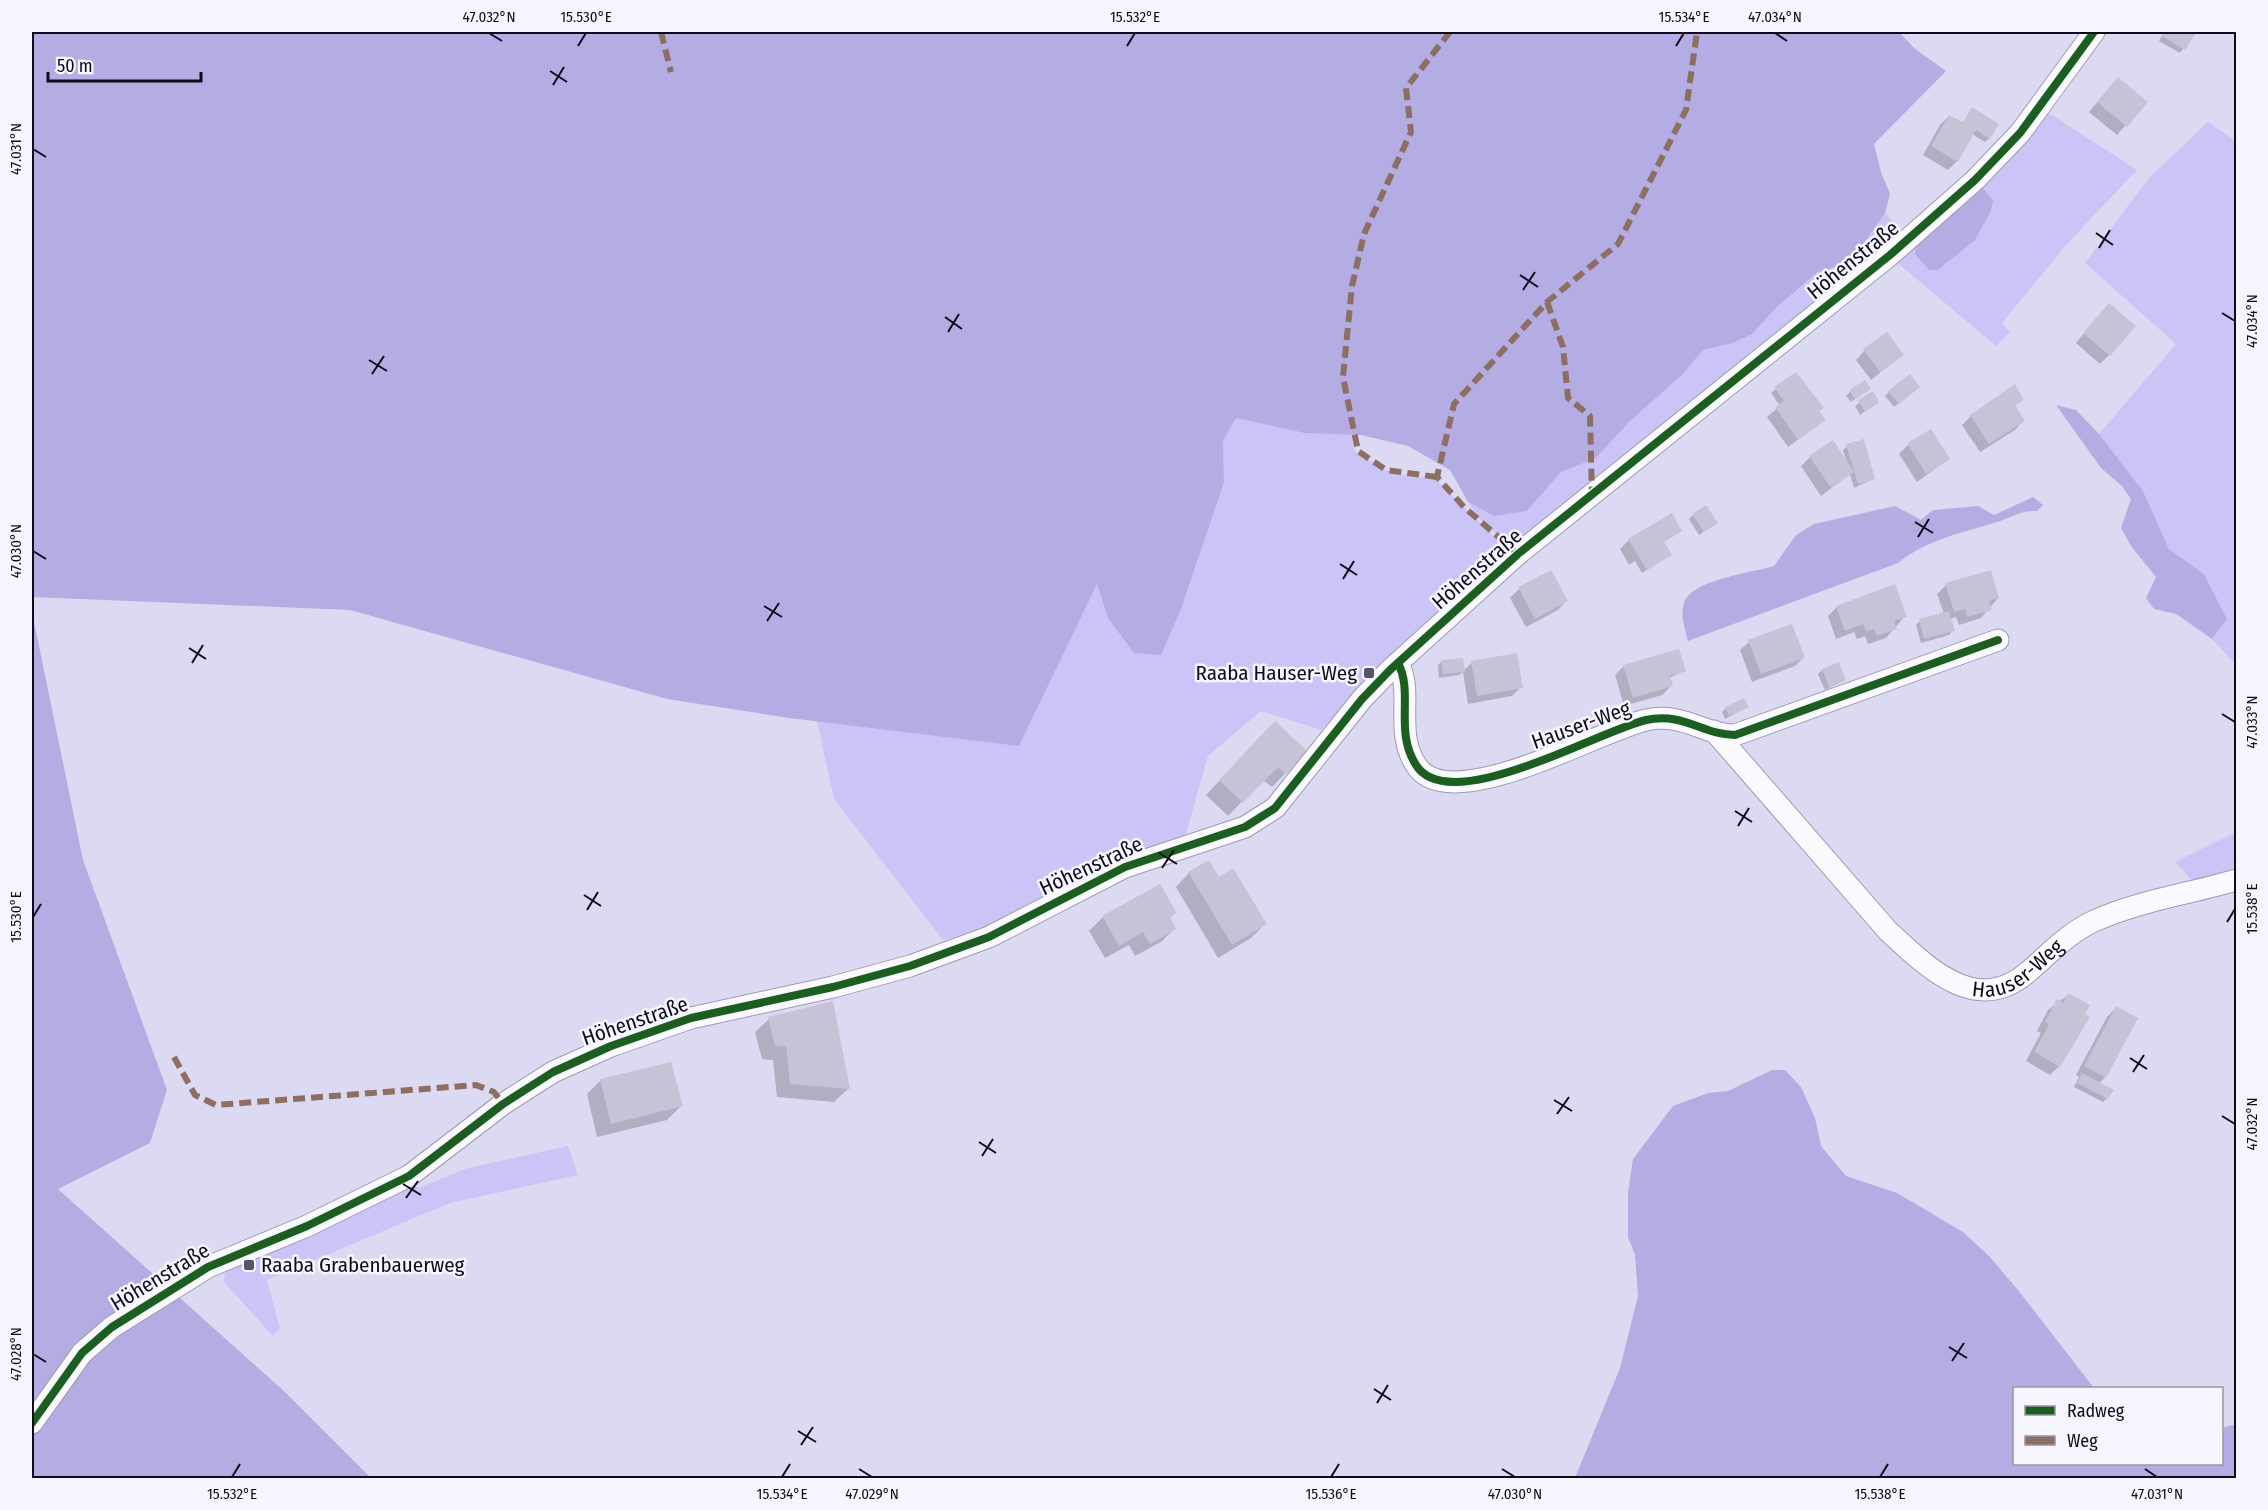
<svg xmlns="http://www.w3.org/2000/svg" width="2268" height="1510" font-family="'Fira Sans Condensed',sans-serif">
<style>
.green{fill:#cac5f6}
.forest{fill:#b4ade3}
.shadow{fill:#0003}
.building{fill:#c7c2d5}
.lines{fill:none;stroke-linecap:round;stroke-linejoin:round}
.minor-casing{stroke:#9d9bae;stroke-width:23}
.minor{stroke:#faf9fd;stroke-width:21}
.quiet{stroke:#8d6e63;stroke-width:6;stroke-dasharray:12 6;stroke-linecap:butt}
.cycleway-casing{stroke:#f6f5fe;stroke-width:11}
.cycleway{stroke:#1b5e20;stroke-width:8}
.ticks{fill:none;stroke:#0e0c1b;stroke-width:2}
.poi-dot{fill:#565466;stroke:#f6f5fe;stroke-width:2}
.labels{text-anchor:middle;dominant-baseline:central;stroke-width:5;stroke-linejoin:round;paint-order:stroke}
.street-label{font-size:21px;fill:#0e0c1b;stroke:#f6f5fe}
.poi-label{font-size:21px;fill:#0e0c1b;stroke:#f6f5fe;text-anchor:end}
.neatline{fill:none;stroke:#0e0c1b;stroke-width:2}
.ticks-label{font-size:15px;text-anchor:middle;fill:#0e0c1b}
</style>
<rect width="100%" height="100%" fill="#dcdaf2"/>
<g class="green">
<path d="M2046,111L2137,170L2067,244L2002,323L2010,332L1996,346L1894,260L1916,241L1946,264L1956,253L1966,248L1991,211L1980,185Z"/>
<path d="M2208,122L2236,141V665L2212,639L2227,619L2204,574L2169,549L2143,491L2099,434L2176,344L2085,263L2149,178Z"/>
<path d="M1885,213L1902,232L1512,548L1479,518L1468,502L1494,516L1527,511L1561,472L1596,457L1628,423L1683,374L1703,350L1733,343L1752,334L1777,307L1819,272L1842,264L1864,243Z"/>
<path d="M1236,418L1304,433L1351,434L1354,450L1360,456L1394,474L1435,479L1509,551L1417,630L1321,730L1261,711L1208,756L1186,834L1086,876L983,929L943,940L834,799L817,721L1019,746L1097,583L1108,618L1161,654L1181,609L1224,484L1223,441Z"/>
<path d="M2236,832V874L2197,886L2175,862Z"/>
<path d="M568,1146L578,1175L450,1203L267,1280L280,1328L273,1336L223,1281L227,1269L413,1184L418,1188L468,1168Z"/>
</g>
<g class="forest">
<path d="M32,32H1899L1914,48L1946,71L1874,144L1881,172L1890,194L1885,213L1864,243L1842,265L1818,272L1777,307L1752,334L1733,343L1703,350L1683,374L1628,423L1596,458L1561,472L1527,511L1494,516L1468,502L1450,470L1408,446L1361,435L1304,433L1236,418L1223,441L1224,483L1181,609L1161,655L1134,653L1108,618L1097,584L1019,746L789,718L667,699L350,610L32,597Z"/>
<path d="M1980,185L1993,200L1991,211L1975,240L1938,270H1929L1915,254L1916,241Z"/>
<path d="M2056,405L2076,410L2099,434L2143,491L2169,549L2204,574L2227,619L2212,639L2176,614L2154,609L2146,598L2156,577L2131,546L2121,528L2131,499L2122,486L2101,468Z"/>
<path d="M2033,497L2043,505L2037,511C2022,510 2012,517 1997,522C1962,533 1928,539 1898,563L1688,641C1685,629 1680,615 1684,603C1692,579 1752,573 1774,566L1796,535L1814,524L1895,506L1921,520L1933,510L1978,506L1994,515Z"/>
<path d="M32,612L83,860L167,1090L150,1143L58,1189L285,1392L371,1478H32Z"/>
<path d="M1772,1070H1785L1801,1087L1815,1118L1821,1146L1846,1176L1897,1193L1963,1232L1989,1256L2018,1290L2094,1388H2014V1464H2222V1428L2236,1424V1478H1575L1620,1368L1638,1296L1635,1255L1628,1237V1193L1633,1159L1673,1106L1708,1093L1728,1091Z"/>
</g>
<g class="shadow">
<path d="M2164,32H2191L2194,33L2180,53L2159,41Z"/>
<path d="M2110,87L2146,102L2117,135L2089,112Z"/>
<path d="M1972,109L1989,138L1985,142L1972,134L1957,161L1948,170L1923,155L1940,125L1949,116L1962,124Z"/>
<path d="M2100,314L2109,355L2100,364L2076,343Z"/>
<path d="M1864,351L1902,355L1871,380L1856,360Z"/>
<path d="M1795,374L1824,420L1788,447L1767,417L1780,406L1771,393Z"/>
<path d="M1869,389L1851,402L1846,396L1850,392Z"/>
<path d="M1914,391L1894,407L1885,396L1889,392Z"/>
<path d="M1872,393L1878,402L1860,415L1855,406Z"/>
<path d="M2022,400L2014,406L2023,421L2015,430L1980,452L1962,425L1971,416Z"/>
<path d="M1908,445L1948,459L1917,482L1899,454Z"/>
<path d="M1847,446L1873,479L1854,488L1850,474L1821,496L1801,466L1810,457L1847,462L1843,450Z"/>
<path d="M1693,515L1716,523L1699,535L1689,519Z"/>
<path d="M1681,531L1662,543L1670,555L1642,573L1635,561L1629,565L1620,549L1629,540Z"/>
<path d="M1550,572L1566,601L1558,610L1526,627L1510,598L1519,589Z"/>
<path d="M1946,585L1998,598L1981,618L1959,625L1956,617L1950,619L1953,630L1949,635L1921,643L1916,625L1920,621L1944,614L1937,594Z"/>
<path d="M1837,607L1905,616L1886,638L1868,644L1865,636L1857,639L1854,632L1836,639L1828,616Z"/>
<path d="M1792,626L1804,657L1795,666L1752,682L1740,650L1749,642Z"/>
<path d="M1442,661L1463,671L1472,663L1521,687L1512,696L1468,704L1463,672L1459,675L1439,678L1438,665Z"/>
<path d="M1624,666L1684,671L1669,678L1671,686L1662,695L1624,706L1615,675Z"/>
<path d="M1822,670L1845,680L1825,690L1818,674Z"/>
<path d="M1747,707L1725,719L1722,712L1726,708Z"/>
<path d="M1261,736L1306,752L1272,787L1263,780L1228,816L1206,795Z"/>
<path d="M1189,873L1218,879L1265,924L1251,938L1218,958L1176,887Z"/>
<path d="M1175,913L1169,919L1174,929L1161,942L1135,956L1129,945L1105,958L1089,931L1103,917Z"/>
<path d="M2068,995L2059,1066L2050,1075L2026,1061L2041,1033L2037,1031L2048,1010Z"/>
<path d="M2116,1008L2105,1077L2099,1084L2107,1098L2103,1102L2074,1087L2079,1077L2076,1075L2107,1017Z"/>
<path d="M769,1019L848,1089L834,1102L777,1097L773,1060L762,1059L755,1032Z"/>
<path d="M601,1080L681,1106L667,1120L597,1137L587,1094Z"/>
</g>
<g class="building">
<path d="M2165,32H2196L2185,50L2162,36Z"/>
<path d="M2118,77L2148,102L2127,127L2097,102Z"/>
<path d="M1972,107L1999,124L1990,139L1976,130L1958,162L1931,146L1949,115L1963,122Z"/>
<path d="M2109,303L2136,326L2110,356L2083,333Z"/>
<path d="M1887,332L1904,355L1880,372L1863,349Z"/>
<path d="M1796,372L1824,408L1819,411L1826,420L1798,440L1775,407L1784,401L1774,387Z"/>
<path d="M1910,374L1920,387L1899,404L1888,391Z"/>
<path d="M1865,380L1871,389L1855,399L1849,390Z"/>
<path d="M2015,384L2024,400L2015,405L2025,421L1989,444L1970,415Z"/>
<path d="M1873,391L1879,402L1865,412L1858,400Z"/>
<path d="M1931,429L1950,459L1926,474L1907,443Z"/>
<path d="M1864,439L1875,479L1858,484L1846,444Z"/>
<path d="M1833,440L1854,472L1831,488L1809,456Z"/>
<path d="M1706,505L1718,523L1704,532L1692,514Z"/>
<path d="M1672,513L1682,531L1664,542L1672,555L1647,570L1628,539Z"/>
<path d="M1551,570L1568,601L1535,619L1518,587Z"/>
<path d="M1991,570L1999,598L1989,601L1992,610L1967,617L1965,609L1954,612L1945,583Z"/>
<path d="M1895,584L1907,617L1894,621L1897,629L1877,636L1874,629L1866,631L1863,624L1845,631L1836,606Z"/>
<path d="M1949,611L1955,631L1924,639L1919,619Z"/>
<path d="M1792,624L1805,658L1761,674L1748,640Z"/>
<path d="M1679,649L1686,671L1670,676L1673,686L1633,698L1623,665Z"/>
<path d="M1517,653L1523,688L1477,696L1471,661Z"/>
<path d="M1463,658L1465,672L1443,674L1441,660Z"/>
<path d="M1839,662L1846,680L1829,687L1822,669Z"/>
<path d="M1744,698L1749,707L1729,716L1725,707Z"/>
<path d="M1275,721L1308,752L1286,774L1278,767L1243,803L1219,780Z"/>
<path d="M1209,860L1219,877L1233,868L1267,924L1232,945L1188,872Z"/>
<path d="M1160,884L1177,913L1170,917L1176,929L1150,944L1143,932L1119,946L1102,916Z"/>
<path d="M2068,993L2090,1005L2085,1014L2090,1017L2060,1067L2034,1052L2049,1024L2045,1022L2057,999L2063,1003Z"/>
<path d="M833,1001L850,1089L790,1084L786,1046H775L768,1017Z"/>
<path d="M2116,1006L2138,1018L2106,1078L2084,1066Z"/>
<path d="M671,1062L683,1106L611,1124L600,1079Z"/>
<path d="M2082,1073L2114,1090L2108,1099L2077,1083Z"/>
</g>
<g class="lines">
<defs>
<g id="minor">
<path d="M1398,663C1414,693 1394,731 1416,765C1449,818 1598,731 1646,720C1684,712 1703,735 1735,735L1998,640"/>
<path id="s1" d="M1714,731L1888,931C1927,967 1976,1017 2028,972C2048,955 2067,934 2092,922C2137,901 2189,894 2236,880"/>
<path d="M32,1423L82,1353L112,1327L208,1267L307,1226L409,1176L503,1104L553,1072L611,1046L691,1018L833,987L910,966L989,937L1125,867L1245,827L1275,808L1362,699L1390,670L1518,554L1890,255L1975,180L2020,133L2094,32"/>
</g>
</defs>
<use href="#minor" class="minor-casing"/>
<use href="#minor" class="minor"/>
<g class="quiet">
<path d="M661,32L671,72"/>
<path d="M1547,302L1563,347L1568,398L1590,416L1592,496"/>
<path d="M1437,477L1386,470L1358,451L1343,377L1352,286L1364,234L1411,132L1406,88L1450,32"/>
<path d="M1518,554L1464,507L1437,477L1454,404L1547,302L1618,244L1686,110L1697,32"/>
<path d="M174,1057L195,1095L216,1105L476,1085L494,1092L503,1104"/>
</g>
<defs>
<g id="cycleway">
<path d="M1398,663C1414,693 1394,731 1416,765C1449,818 1598,731 1646,720C1684,712 1703,735 1735,735L1998,640"/>
<path d="M32,1423L82,1353L112,1327L208,1267L307,1226L409,1176L503,1104L553,1072L611,1046L691,1018L833,987L910,966L989,937L1125,867L1245,827L1275,808L1362,699L1390,670L1518,554L1890,255L1975,180L2020,133L2094,32"/>
</g>
</defs>
<use href="#cycleway" class="cycleway-casing"/>
<use href="#cycleway" class="cycleway"/>
</g>
<path class="ticks" d="M489,33L502,41M1775,33L1787,41M578,46L586,33M1127,46L1135,33M1676,46L1684,33M550,71L567,82M553,85L564,67M33,149L46,157M2096,233L2113,245M2099,248L2110,230M1520,275L1538,287M1523,290L1535,272M2222,313L2235,321M945,317L962,329M948,332L959,314M369,360L387,371M372,374L384,356M1915,522L1933,533M1918,537L1929,519M33,551L46,559M1340,564L1357,575M1343,579L1354,561M764,606L782,617M767,621L779,603M189,648L206,659M192,663L203,645M2222,714L2235,722M1735,811L1752,822M1738,826L1749,808M1159,853L1177,864M1162,868L1174,850M584,895L601,906M587,910L598,892M33,917L41,904M2227,922L2235,909M2130,1058L2147,1069M2133,1072L2144,1055M1554,1100L1572,1111M1557,1114L1569,1097M2222,1116L2235,1124M979,1142L996,1153M982,1156L993,1139M403,1184L421,1195M406,1198L418,1181M1949,1347L1967,1358M33,1354L46,1362M1952,1361L1964,1343M1374,1389L1391,1400M1377,1403L1388,1385M798,1431L816,1442M801,1445L813,1427M859,1469L872,1477M1502,1469L1515,1477M2145,1469L2157,1477M232,1477L240,1464M782,1477L790,1464M1331,1477L1339,1464M1880,1477L1888,1464"/>
<g class="poi-dot">
<rect x="1363" y="667" width="12" height="12" rx="3"/>
<rect x="243" y="1259" width="12" height="12" rx="3"/>
</g>
<g class="labels">
<g class="street-label">
<text transform="translate(1853 260) rotate(-39)">Höhenstraße</text>
<text transform="translate(1477 569) rotate(-41)">Höhenstraße</text>
<text transform="translate(1581 725) rotate(-20)">Hauser-Weg</text>
<text transform="translate(1091 866) rotate(-25)">Höhenstraße</text>
<text stroke="none"><textPath href="#s1" startOffset="420">Hauser-Weg</textPath></text>
<text transform="translate(635 1021) rotate(-19)">Höhenstraße</text>
<text transform="translate(160 1277) rotate(-31)">Höhenstraße</text>
</g>
<g class="poi-label">
<text x="1357" y="673">Raaba Hauser-Weg</text>
<text x="261" y="1265" text-anchor="start">Raaba Grabenbauerweg</text>
</g>
</g>
<rect width="2268" height="1510" fill="none" stroke="#f6f5fe" stroke-width="66"/>
<rect x="2013" y="1387" width="210" height="78" fill="#f6f5fe" stroke="#9998a3" stroke-width="1.5"/>
<rect x="2025" y="1406" width="30" height="9" fill="#1b5e20" stroke="#9998a3" stroke-width="1.5"/>
<text x="2067" y="1417" font-size="18" fill="#0e0c1b">Radweg</text>
<rect x="2025" y="1436" width="30" height="9" fill="#8d6e63" stroke="#9998a3" stroke-width="1.5"/>
<text x="2067" y="1447" font-size="18" fill="#0e0c1b">Weg</text>
<path d="M48 72v9h153v-9" fill="none" stroke="#0e0c1b" stroke-width="3"/>
<text x="57" y="72" font-size="18" fill="#0e0c1b" stroke="#f6f5fe" stroke-width="4.5" paint-order="stroke">50 m</text>
<rect x="33" y="33" width="2202" height="1444" class="neatline"/>
<g class="ticks-label">
<text x="489" y="22">47.032°N</text>
<text x="586" y="22">15.530°E</text>
<text x="1135" y="22">15.532°E</text>
<text x="1684" y="22">15.534°E</text>
<text x="1775" y="22">47.034°N</text>
<text transform="translate(16 149) rotate(-90)" y="5">47.031°N</text>
<text transform="translate(2252 321) rotate(-90)" y="5">47.034°N</text>
<text transform="translate(16 551) rotate(-90)" y="5">47.030°N</text>
<text transform="translate(2252 722) rotate(-90)" y="5">47.033°N</text>
<text transform="translate(2252 909) rotate(-90)" y="5">15.538°E</text>
<text transform="translate(16 917) rotate(-90)" y="5">15.530°E</text>
<text transform="translate(2252 1124) rotate(-90)" y="5">47.032°N</text>
<text transform="translate(16 1354) rotate(-90)" y="5">47.028°N</text>
<text x="232" y="1499">15.532°E</text>
<text x="782" y="1499">15.534°E</text>
<text x="872" y="1499">47.029°N</text>
<text x="1331" y="1499">15.536°E</text>
<text x="1515" y="1499">47.030°N</text>
<text x="1880" y="1499">15.538°E</text>
<text x="2157" y="1499">47.031°N</text>
</g>
</svg>
